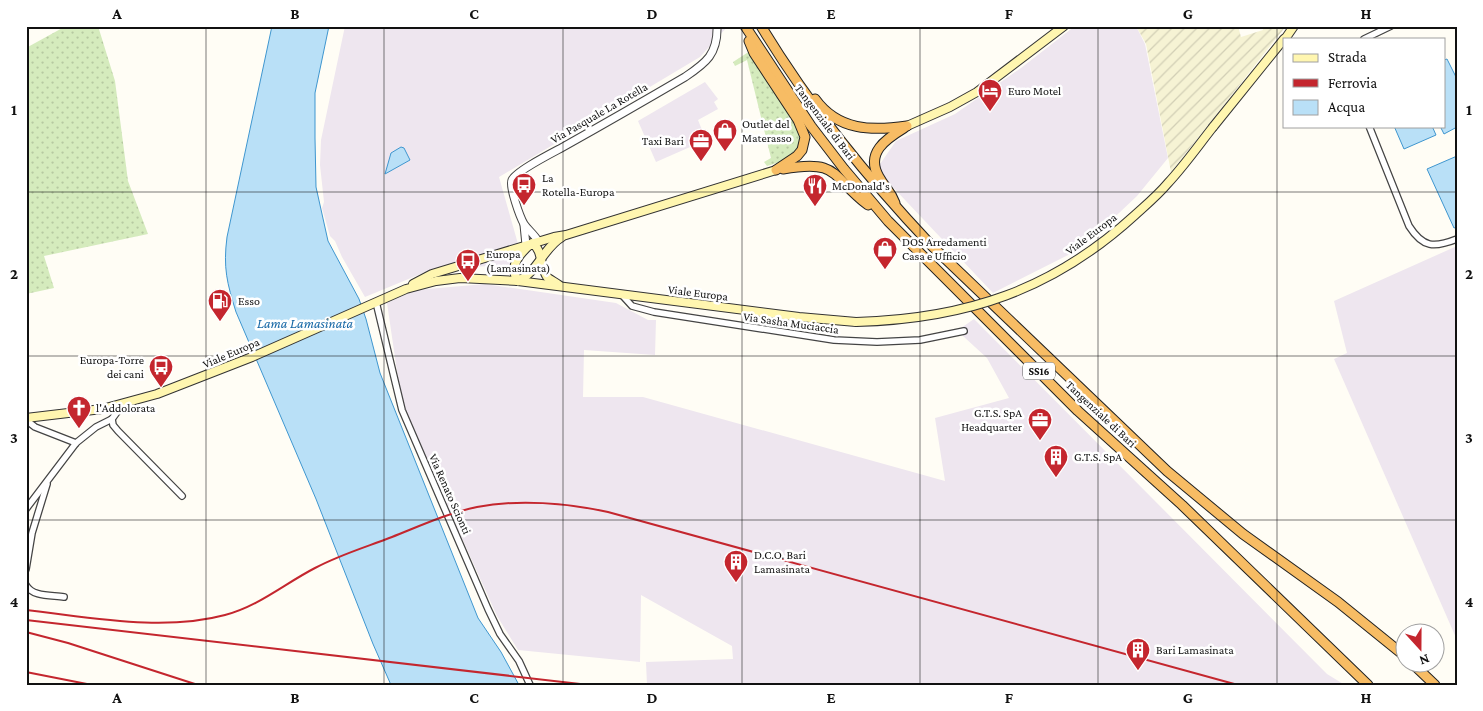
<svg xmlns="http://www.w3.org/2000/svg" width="1483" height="711" font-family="'Crimson Pro',serif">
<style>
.industrial{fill:#eee6ef}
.farmland{fill:url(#farmland-furrows)}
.grass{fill:url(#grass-dots)}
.water{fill:#b9e0f7;stroke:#3f96cf}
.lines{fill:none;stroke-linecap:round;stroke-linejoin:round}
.minor-casing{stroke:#444;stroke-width:8}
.tertiary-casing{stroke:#444;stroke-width:9}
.secondary-casing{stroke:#333;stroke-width:10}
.trunk-casing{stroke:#222;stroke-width:11}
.minor{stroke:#fff;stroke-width:5.5}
.tertiary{stroke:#fff;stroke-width:7}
.secondary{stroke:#fff6b0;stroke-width:8}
.trunk{stroke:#f7bc64;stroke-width:9}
.rail{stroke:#c4262e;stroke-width:2}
.secondary-bridge-casing{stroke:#333;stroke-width:10;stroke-linecap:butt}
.secondary-bridge{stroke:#fff6b0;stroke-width:8}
.grid{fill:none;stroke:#111;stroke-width:1;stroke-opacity:0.55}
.labels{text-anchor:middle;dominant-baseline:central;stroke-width:5;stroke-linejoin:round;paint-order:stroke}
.shield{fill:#fff;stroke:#585858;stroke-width:1}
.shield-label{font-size:11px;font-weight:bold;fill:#111}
.poi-label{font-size:12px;fill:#111;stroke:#fff;text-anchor:start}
.street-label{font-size:12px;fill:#111;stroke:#fff}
.water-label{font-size:14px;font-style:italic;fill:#1768a6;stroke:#fff}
.neatline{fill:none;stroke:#111;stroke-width:2}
.grid-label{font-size:16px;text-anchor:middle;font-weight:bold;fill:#111}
</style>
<defs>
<pattern id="farmland-furrows" width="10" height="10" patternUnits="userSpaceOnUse" patternTransform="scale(1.25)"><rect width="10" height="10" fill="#f6f3d4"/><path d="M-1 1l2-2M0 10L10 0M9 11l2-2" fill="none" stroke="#d2cfb5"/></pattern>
<pattern id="grass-dots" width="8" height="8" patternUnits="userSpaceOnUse" patternTransform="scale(1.25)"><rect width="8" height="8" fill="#d5ebbd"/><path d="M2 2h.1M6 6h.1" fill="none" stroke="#b6c8a1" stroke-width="1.8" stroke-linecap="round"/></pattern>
</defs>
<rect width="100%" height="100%" fill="#fffdf5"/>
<g class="industrial">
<path d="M345,26H728L700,57L499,177L524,265L435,268L365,297L342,257L335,241L330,236L322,208L324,202L320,165L321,140Z"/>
<path d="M1075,26H1136L1145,44L1168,158L1137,196L1082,248L993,293L888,182L878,167L896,141L955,114L1021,68Z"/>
<path d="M705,82L718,99L714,102L718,109L698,120L706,140L656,162L638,121Z"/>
<path d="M1457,246V640L1334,359L1347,353L1334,301Z"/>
<path d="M485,284L616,303L648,320H656L655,355L584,350L583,397H643L945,481L935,418L1009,398L987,358L963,336L961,328L974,319L1327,674L1345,685H647L646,662L733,659L732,646L641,595L640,662L518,650L497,616L402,405L387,303L416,290Z"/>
</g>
<path class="farmland" d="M1136,26H1238L1241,37L1263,30V26H1286L1171,172L1146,44Z"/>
<g class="grass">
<path d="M66,26H98L115,81L128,181L148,234L44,256L54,288L26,294V48Z"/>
<path d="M750,51L801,130C800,155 790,159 767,166L764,162L771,158L747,60L735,66L733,62Z"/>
</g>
<g class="water">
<path d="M272,26H329L315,93V138L316,187L328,241L359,299L366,319L380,373L478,618L501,652L519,685H391L373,644L316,499L236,312C227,283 223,268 227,237Z"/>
<path d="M1447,59L1457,79V127L1444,134L1440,126H1444V60Z"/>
<path d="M1394,126H1432L1436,135L1404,149Z"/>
<path d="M401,147L404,148L410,160L385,174L391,153Z"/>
<path d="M1457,156V227L1454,228L1427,169Z"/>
</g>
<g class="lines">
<defs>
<g id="minor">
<path d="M1364,39L1391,26"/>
<path d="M1369,126L1409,226C1423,248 1434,248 1457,239"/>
<path d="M622,295L632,306L654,312L834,340L877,342L920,340L964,331"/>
<path d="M376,302L402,410L488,609L500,634L519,661L530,685"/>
<path d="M112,419L113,425L118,431L182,496"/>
<path d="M26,420L35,427L76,443"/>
<path d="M26,509L76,443L96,427L112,419L123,404"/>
<path d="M26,569L32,533L47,484"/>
<path d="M26,585C32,597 52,595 64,597"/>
</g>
<g id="tertiary">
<path d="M524,225L526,245"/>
<path d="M538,241C534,234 528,230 524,224C520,217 509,187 512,180C516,171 552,153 563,147C604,124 644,101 685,77C706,63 718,54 717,26"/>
</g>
<g id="secondary">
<path d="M1285,39L1294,26"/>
<path d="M907,126L950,107L977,92L1064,26"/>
<path d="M1213,127L1284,39"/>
<path d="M518,281C508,266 520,253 532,243C544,251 539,268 548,278C551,280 556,283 559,285"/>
<path d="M518,281C538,272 543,248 562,237"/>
<path d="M413,284L432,274L554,237L566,235L776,170"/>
<path d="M26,418L102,409L157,394L252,357L406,289L436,281L460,278L518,281L799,317L856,322"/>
</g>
<g id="trunk">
<path d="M745,26L811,126L844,169L888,221L1078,411L1182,505L1368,685"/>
<path d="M761,26C811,108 866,176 932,246L1167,471L1243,534L1338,602L1406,657"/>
<path d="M749,41L754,53L798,120L805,137L802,150L797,156L776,170"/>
<path d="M815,99C838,131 872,131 907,126"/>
<path d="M783,169C840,159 830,176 868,205"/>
<path d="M895,203C890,190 885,188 879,177C865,153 886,139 904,128"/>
<path d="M1413,664L1435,685"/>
</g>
</defs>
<use href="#minor" class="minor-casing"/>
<use href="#tertiary" class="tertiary-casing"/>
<use href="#secondary" class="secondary-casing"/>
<use href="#trunk" class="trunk-casing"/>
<use href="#minor" class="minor"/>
<use href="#tertiary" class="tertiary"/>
<use href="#secondary" class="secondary"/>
<use href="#trunk" class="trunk"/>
<g class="rail">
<path d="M26,610C90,617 162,632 225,615C259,606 284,584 315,568C339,555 366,547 392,537C420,526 448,513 477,507C518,499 568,503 608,512L1238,685"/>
<path d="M26,620L589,685"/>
<path d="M26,632L68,643L198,685"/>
<path d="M26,672L92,685"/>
</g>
<defs>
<path id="secondary-bridge" d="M856,322C966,319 1053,290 1135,215C1146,205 1158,195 1168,183C1184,166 1198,146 1213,127"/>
</defs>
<use href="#secondary-bridge" class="secondary-bridge-casing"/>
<use href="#secondary-bridge" class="secondary-bridge"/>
</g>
<path class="grid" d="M206,26V685M384,26V685M563,26V685M742,26V685M920,26V685M1098,26V685M1277,26V685M26,192H1457M26,356H1457M26,520H1457"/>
<defs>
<symbol id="hotel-pin" viewBox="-11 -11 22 30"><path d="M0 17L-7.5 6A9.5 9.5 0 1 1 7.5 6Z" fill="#c4262e" stroke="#fff"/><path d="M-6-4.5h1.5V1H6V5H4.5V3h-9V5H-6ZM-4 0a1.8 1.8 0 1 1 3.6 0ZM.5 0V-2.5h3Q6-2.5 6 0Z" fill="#fff"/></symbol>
<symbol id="shop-pin" viewBox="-11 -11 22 30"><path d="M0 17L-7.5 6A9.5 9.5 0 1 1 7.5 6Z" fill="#c4262e" stroke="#fff"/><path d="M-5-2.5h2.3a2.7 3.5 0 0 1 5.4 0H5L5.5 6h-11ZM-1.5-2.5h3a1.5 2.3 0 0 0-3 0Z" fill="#fff"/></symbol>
<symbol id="office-pin" viewBox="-11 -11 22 30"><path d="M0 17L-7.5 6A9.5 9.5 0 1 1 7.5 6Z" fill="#c4262e" stroke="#fff"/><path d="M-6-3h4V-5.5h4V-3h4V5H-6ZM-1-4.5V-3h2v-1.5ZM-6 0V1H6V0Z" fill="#fff"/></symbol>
<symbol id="bus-pin" viewBox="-11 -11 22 30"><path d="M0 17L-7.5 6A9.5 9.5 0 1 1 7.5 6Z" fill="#c4262e" stroke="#fff"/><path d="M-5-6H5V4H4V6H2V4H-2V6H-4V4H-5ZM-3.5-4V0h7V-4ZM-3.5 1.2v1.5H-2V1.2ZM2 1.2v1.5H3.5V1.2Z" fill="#fff"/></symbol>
<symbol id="restaurant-pin" viewBox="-11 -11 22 30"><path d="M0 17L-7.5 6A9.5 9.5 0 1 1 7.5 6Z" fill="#c4262e" stroke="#fff"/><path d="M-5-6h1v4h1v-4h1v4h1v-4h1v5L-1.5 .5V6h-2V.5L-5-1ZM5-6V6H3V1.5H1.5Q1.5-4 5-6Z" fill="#fff"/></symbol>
<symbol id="fuel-pin" viewBox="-11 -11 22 30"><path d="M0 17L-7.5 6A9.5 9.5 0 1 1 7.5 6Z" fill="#c4262e" stroke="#fff"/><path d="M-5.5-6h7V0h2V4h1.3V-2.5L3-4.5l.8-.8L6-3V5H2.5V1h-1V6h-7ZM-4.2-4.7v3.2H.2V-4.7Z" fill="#fff"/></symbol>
<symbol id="church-pin" viewBox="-11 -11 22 30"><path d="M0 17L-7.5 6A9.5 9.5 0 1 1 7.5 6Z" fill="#c4262e" stroke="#fff"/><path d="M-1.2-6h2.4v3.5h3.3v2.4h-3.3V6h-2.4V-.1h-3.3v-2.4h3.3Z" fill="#fff"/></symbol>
<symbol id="building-pin" viewBox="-11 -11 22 30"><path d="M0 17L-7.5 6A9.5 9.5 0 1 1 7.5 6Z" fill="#c4262e" stroke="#fff"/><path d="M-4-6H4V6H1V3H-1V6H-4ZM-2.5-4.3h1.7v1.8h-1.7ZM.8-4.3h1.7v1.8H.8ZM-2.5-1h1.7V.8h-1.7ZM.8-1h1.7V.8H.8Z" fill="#fff"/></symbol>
</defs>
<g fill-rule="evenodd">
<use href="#hotel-pin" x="976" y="77" width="28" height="38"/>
<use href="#shop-pin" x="711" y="117" width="28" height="38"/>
<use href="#office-pin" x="687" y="127" width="28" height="38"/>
<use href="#bus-pin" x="510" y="171" width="28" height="38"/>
<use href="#restaurant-pin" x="801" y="172" width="28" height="38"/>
<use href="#shop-pin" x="871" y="235" width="28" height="38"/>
<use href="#bus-pin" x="454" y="247" width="28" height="38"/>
<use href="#fuel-pin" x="206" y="287" width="28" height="38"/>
<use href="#bus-pin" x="147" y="353" width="28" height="38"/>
<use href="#church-pin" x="65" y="394" width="28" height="38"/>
<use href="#office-pin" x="1026" y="406" width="28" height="38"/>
<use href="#building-pin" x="1042" y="443" width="28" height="38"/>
<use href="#building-pin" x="722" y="548" width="28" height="38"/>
<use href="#building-pin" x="1124" y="636" width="28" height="38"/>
</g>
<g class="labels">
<rect class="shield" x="1023" y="362.5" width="32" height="17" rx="4"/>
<g class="shield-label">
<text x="1039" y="371">SS16</text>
</g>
<g class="poi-label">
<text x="1008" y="91">Euro Motel</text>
<text x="742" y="124">Outlet del<tspan x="742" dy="14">Materasso</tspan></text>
<text x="684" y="141" text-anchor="end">Taxi Bari</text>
<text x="542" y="178">La<tspan x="542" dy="14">Rotella-Europa</tspan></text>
<text x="832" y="186">McDonald's</text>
<text x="902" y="242">DOS Arredamenti<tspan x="902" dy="14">Casa e Ufficio</tspan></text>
<text x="486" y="254">Europa<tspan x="486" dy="14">(Lamasinata)</tspan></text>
<text x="238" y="301">Esso</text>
<text x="144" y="360" text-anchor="end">Europa-Torre<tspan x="144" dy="14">dei cani</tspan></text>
<text x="96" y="408">l'Addolorata</text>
<text x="1022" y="413" text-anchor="end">G.T.S. SpA<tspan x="1022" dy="14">Headquarter</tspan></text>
<text x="1074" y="457">G.T.S. SpA</text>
<text x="754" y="555">D.C.O. Bari<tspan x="754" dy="14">Lamasinata</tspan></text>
<text x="1156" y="650">Bari Lamasinata</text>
</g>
<g class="street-label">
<text transform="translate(599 113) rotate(-30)">Via Pasquale La Rotella</text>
<text transform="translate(825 122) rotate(53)">Tangenziale di Bari</text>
<text transform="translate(1091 234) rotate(-37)">Viale Europa</text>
<text transform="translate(698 293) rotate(7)">Viale Europa</text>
<text transform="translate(791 323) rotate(8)">Via Sasha Muciaccia</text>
<text transform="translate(231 353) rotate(-23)">Viale Europa</text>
<text transform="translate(1101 414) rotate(43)">Tangenziale di Bari</text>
<text transform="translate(450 494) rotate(66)">Via Renato Scionti</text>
</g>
<g class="water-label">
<text x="305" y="323">Lama Lamasinata</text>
</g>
</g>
<rect width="1483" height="711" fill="none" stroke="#ffffff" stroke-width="55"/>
<rect x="1283" y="38" width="162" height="90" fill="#ffffff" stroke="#a0a0a0"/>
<rect x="1293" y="54" width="25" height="8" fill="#fff6b0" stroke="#a0a0a0"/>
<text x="1328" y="62" font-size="15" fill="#111111">Strada</text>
<rect x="1293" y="79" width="25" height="8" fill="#c4262e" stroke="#a0a0a0"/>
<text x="1328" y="88" font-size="15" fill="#111111">Ferrovia</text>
<rect x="1293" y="100" width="25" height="15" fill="#b9e0f7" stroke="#a0a0a0"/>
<text x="1328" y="112" font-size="15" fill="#111111">Acqua</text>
<g transform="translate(1420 648) rotate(159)"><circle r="24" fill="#ffffff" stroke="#a0a0a0"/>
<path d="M0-4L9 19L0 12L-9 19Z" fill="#c4262e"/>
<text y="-8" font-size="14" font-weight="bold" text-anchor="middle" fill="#111111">N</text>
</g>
<rect x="28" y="28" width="1428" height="656" class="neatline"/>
<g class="grid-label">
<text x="117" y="19">A</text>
<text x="295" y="19">B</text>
<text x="474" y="19">C</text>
<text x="652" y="19">D</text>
<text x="831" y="19">E</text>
<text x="1009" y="19">F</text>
<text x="1188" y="19">G</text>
<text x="1366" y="19">H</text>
<text x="14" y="115">1</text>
<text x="1469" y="115">1</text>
<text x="14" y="279">2</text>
<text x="1469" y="279">2</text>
<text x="14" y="443">3</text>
<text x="1469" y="443">3</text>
<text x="14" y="607">4</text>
<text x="1469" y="607">4</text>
<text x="117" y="703">A</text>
<text x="295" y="703">B</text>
<text x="474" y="703">C</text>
<text x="652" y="703">D</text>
<text x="831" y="703">E</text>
<text x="1009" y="703">F</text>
<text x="1188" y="703">G</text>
<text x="1366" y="703">H</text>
</g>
</svg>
